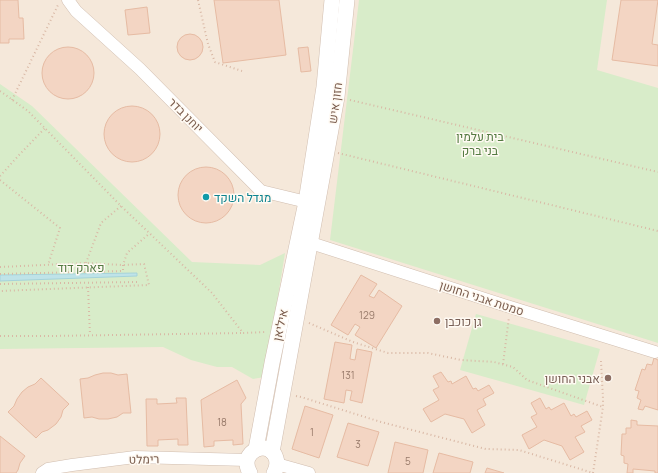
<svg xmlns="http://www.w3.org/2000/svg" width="658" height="473" font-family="Manrope,Heebo,sans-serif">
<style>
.residential{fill:#f5e8da}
.green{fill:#d8ecc9}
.water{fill:#bfe3e8;stroke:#a5d3da}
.building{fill:#f3d5c3;stroke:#e6bba3}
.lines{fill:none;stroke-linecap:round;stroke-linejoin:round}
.minor-casing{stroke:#d1beb0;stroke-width:13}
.tertiary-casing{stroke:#d1beb0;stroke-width:16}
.path{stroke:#d9b8a5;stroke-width:2;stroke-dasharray:1 3;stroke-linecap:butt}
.minor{stroke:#fff;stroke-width:12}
.tertiary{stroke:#fff;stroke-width:15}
.culture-dot{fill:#0f9aa8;stroke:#fffaf3;stroke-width:1.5}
.education-dot{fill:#8d6e63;stroke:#fffaf3;stroke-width:1.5}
.labels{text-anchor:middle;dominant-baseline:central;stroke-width:3;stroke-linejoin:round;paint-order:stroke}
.number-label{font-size:10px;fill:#987a6a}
.street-label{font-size:12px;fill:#7a5c4d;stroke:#fffaf3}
.park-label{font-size:12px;fill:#537a41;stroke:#fffaf3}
.culture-label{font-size:12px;fill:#0d838f;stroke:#fffaf3;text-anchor:start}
.education-label{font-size:12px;fill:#785e54;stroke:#fffaf3;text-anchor:start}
</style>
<rect width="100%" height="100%" fill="#fdf6ec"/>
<rect class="residential" x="0" y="0" width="658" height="473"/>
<g class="green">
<path d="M359,0H607L597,70L658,88V343L330,240Z"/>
<path d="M0,84L32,106L192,262L260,265L285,253L265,377L253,379L232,367H217L191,360L163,347L0,349Z"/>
<path d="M476,314L600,349L584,405L460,370Z"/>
</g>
<path class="water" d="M137,273V276L0,281V275Z"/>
<g class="building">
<path d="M0,0H18L19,18H23L24,39H9V43H0Z"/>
<path d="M214,0H279L286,55L223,63Z"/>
<path d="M621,0H658L652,44L658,45V66L612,60Z"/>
<path d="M147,7L150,33L128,35L125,10Z"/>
<circle cx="190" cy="47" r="13"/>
<path d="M308,47L311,71L301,72L298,48Z"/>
<circle cx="68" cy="73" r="26"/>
<circle cx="132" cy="134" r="28"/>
<circle cx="206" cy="195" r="28"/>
<path d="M361,275L377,284L369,296L374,298L379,290L402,306L376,348L355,335L360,327L355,324L348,335L331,325Z"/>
<path d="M335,342L352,345L350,359L355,360L357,349L372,352L362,403L350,400L352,391L346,390L344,403L324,399Z"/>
<path d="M654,358L658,360V410L645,406L643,410L638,409L641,400L637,398L639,391L635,390L642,369L645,370L647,364L652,365Z"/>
<path d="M441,372L448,382L451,381L452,384L466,376L473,389L476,388L478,391L489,385L494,393L483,399L486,405L477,410L485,425L472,433L464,419L445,414L431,422L423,409L439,400L433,390L439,387L433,376Z"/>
<path d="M103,373H111L118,375L127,374L131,413H123L117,417L108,419H99L92,417L84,418L80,379L88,378L95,375Z"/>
<path d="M41,378L69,404L63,410L61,417L56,424L48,430L42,432L36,438L8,412L14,406L17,399L22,392L28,387L35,384Z"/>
<path d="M237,380L246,398L241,404L243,444L233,445V440L214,441V446L204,447L201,400Z"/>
<path d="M176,398H186L188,445H178V439L158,440V446H147L146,399H157V404L177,403Z"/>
<path d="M540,398L546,409L549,407L551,410L564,403L571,416L574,414L576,417L587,411L592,420L581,426L585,432L575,437L584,452L570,460L562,446L544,440L529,449L522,435L537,427L531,417L537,414L531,403Z"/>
<path d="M305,406L333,415L319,458L292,449Z"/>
<path d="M631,420L637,421V425L658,426V473H655V471L633,469V473H627L628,464L624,463V456L621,455L622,434H626V428H631Z"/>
<path d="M348,423L379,432L368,466L337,457Z"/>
<path d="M0,436L25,456L20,463L18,470L16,473H0Z"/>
<path d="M395,442L428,450L423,473H388Z"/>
<path d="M439,453L473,462L470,473H433Z"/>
<path d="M487,468L504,473H485Z"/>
</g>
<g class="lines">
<defs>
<g id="minor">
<path d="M68,0L76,11L140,69L261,191L315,204"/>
<path d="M311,243L510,307L655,352"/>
<path d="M277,464L309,473"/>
<path d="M42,473L48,469L72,465L135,457L247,460"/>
</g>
<g id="tertiary">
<path d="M256,449L272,363L299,235L306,202L324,87L332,0"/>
<path d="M272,452L337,97L347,0"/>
<path d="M250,473C237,451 270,438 276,458C278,464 277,468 274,473"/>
</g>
</defs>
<use href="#minor" class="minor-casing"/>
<use href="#tertiary" class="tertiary-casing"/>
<g class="path">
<path d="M198,0L208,44L215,62L242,71"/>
<path d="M0,91L28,111L121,206L212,293L243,333L266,332"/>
<path d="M12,100L58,5"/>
<path d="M350,100L658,172"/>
<path d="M338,153L658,231"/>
<path d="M0,176L20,154L45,128"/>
<path d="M0,180L60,228L48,265"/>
<path d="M86,263L101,223L121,206"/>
<path d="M0,267L86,263L123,265L144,264L149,285L0,291"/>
<path d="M0,274L123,271V265L127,253L150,233"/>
<path d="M0,284L137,282V285"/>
<path d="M88,287L90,335"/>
<path d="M309,323L353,342L388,353H428L461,360L494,362L513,367L527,380L603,407V399L601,361"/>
<path d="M0,336H50L243,333"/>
<path d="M503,364L509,317"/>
<path d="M296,396L301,397L381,422L486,449L519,450L593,473"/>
<path d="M593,473L603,407"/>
</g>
<use href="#minor" class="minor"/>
<use href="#tertiary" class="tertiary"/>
</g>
<circle class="culture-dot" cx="206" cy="197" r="4"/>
<g class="education-dot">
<circle cx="437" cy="321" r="4"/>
<circle cx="608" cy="378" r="4"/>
</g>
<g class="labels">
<g class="number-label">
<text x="367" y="315">129</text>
<text x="348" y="375">131</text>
<text x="222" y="422">18</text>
<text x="312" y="432">1</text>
<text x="358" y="444">3</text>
<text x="408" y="461">5</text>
</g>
<g class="street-label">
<text transform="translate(335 103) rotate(-82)">חזון איש</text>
<text transform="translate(186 115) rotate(45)">יוחנן בדר</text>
<text transform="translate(482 298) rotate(18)">סמטת אבני החושן</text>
<text transform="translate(280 325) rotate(-78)">איליאן</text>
<text transform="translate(144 459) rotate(-1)">רימלט</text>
</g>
<g class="park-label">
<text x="480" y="136">בית עלמין<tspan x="480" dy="14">בני ברק</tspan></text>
<text x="81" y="267">פארק דוד</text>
</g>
<g class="culture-label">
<text x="214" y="197">מגדל השקד</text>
</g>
<g class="education-label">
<text x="445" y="321">גן כוכבן</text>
<text x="600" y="378" text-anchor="end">אבני החושן</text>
</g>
</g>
</svg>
